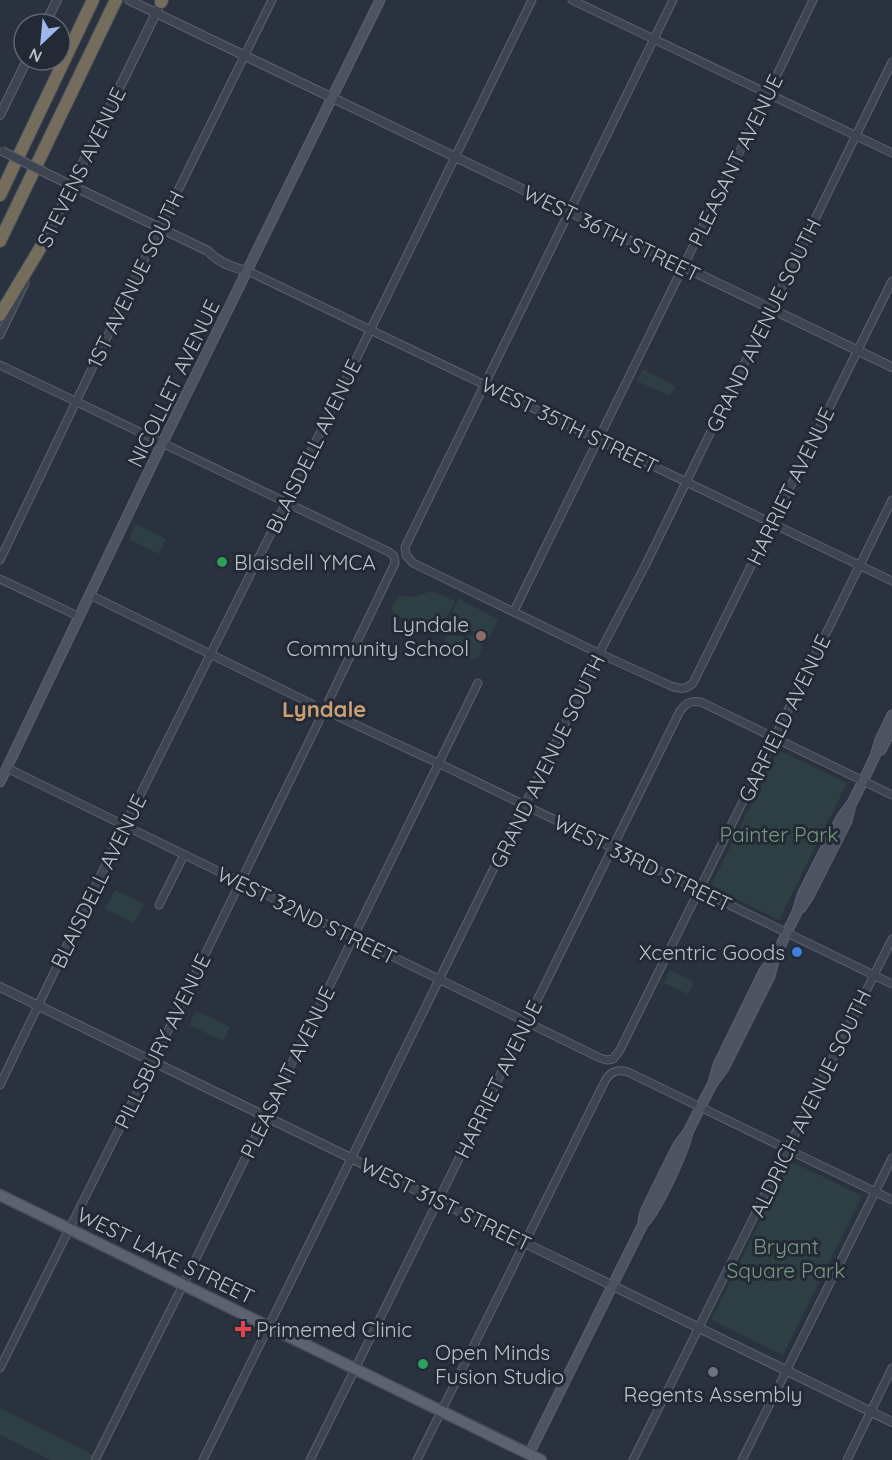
<svg xmlns="http://www.w3.org/2000/svg" width="892" height="1460" font-family="Quicksand,sans-serif">
<style>
.green{fill:#2d3f42}
.lines{fill:none;stroke-linecap:round;stroke-linejoin:round}
.minor-casing{stroke:#5c626d;stroke-width:9}
.tertiary-casing{stroke:#5c626d;stroke-width:10}
.secondary-casing{stroke:#5c626d;stroke-width:11}
.primary-casing{stroke:#484d59;stroke-width:13}
.motorway-casing{stroke:#494f5a;stroke-width:14}
.minor{stroke:#3e4450;stroke-width:7}
.tertiary{stroke:#3e4450;stroke-width:8}
.secondary{stroke:#4d5362;stroke-width:9}
.primary{stroke:#5c636f;stroke-width:10}
.motorway{stroke:#756d5c;stroke-width:12}
.tertiary-bridge-casing{stroke:#5c626d;stroke-width:10;stroke-linecap:butt}
.tertiary-bridge{stroke:#3e4450;stroke-width:8}
.leisure-dot{fill:#2e9e5b;stroke:#232935;stroke-width:2}
.education-dot{fill:#8d6e63;stroke:#232935;stroke-width:2}
.shop-dot{fill:#3f7fe0;stroke:#232935;stroke-width:2}
.health-dot{fill:#e0444e;stroke:#232935;stroke-width:2}
.worship-dot{fill:#6b7280;stroke:#232935;stroke-width:2}
.labels{text-anchor:middle;dominant-baseline:central;stroke-width:6;stroke-linejoin:round;paint-order:stroke}
.street-label{font-size:21px;fill:#bbc0ca;stroke:#232935}
.poi-label{font-size:21px;fill:#bbc0ca;stroke:#232935;text-anchor:start}
.park-label{font-size:21px;fill:#75987f;stroke:#232935}
.neighbourhood-label{font-size:22px;font-weight:bold;fill:#c9a076;stroke:#232935}
</style>
<rect width="100%" height="100%" fill="#2a3240"/>
<g class="green">
<path d="M643,369L675,386L670,396L637,381Z"/>
<path d="M136,524L166,539L159,554L129,539Z"/>
<path d="M431,591L455,601L443,626L424,629L394,614L392,608L396,599L400,595L414,597Z"/>
<path d="M459,599L498,619L487,641C483,635 477,630 470,631C460,632 469,634 459,634C454,634 450,630 445,627Z"/>
<path d="M447,635L464,637L472,635L481,640C482,648 482,652 476,659H468L443,644Z"/>
<path d="M778,750L847,783L779,920L711,886Z"/>
<path d="M115,890L144,904L134,923L105,909Z"/>
<path d="M670,970L694,982L688,994L664,983Z"/>
<path d="M196,1011L230,1027L223,1041L189,1025Z"/>
<path d="M790,1161L862,1196L783,1355L711,1320Z"/>
<path d="M0,1408L103,1460H51L0,1435Z"/>
</g>
<g class="lines">
<defs>
<g id="minor">
<path d="M572,0L892,153"/>
<path d="M673,0L405,547L406,555L413,563L594,651L671,686C679,689 686,690 693,683L892,281"/>
<path d="M248,271L892,581"/>
<path d="M0,335L25,283"/>
<path d="M0,365L389,552L394,556L395,563L329,700L331,708L339,717L438,763L892,984"/>
<path d="M0,560L156,235L272,0"/>
<path d="M0,579L80,617"/>
<path d="M514,611L764,102L813,0"/>
<path d="M7,768L600,1058L607,1060L613,1059L620,1050L892,500"/>
<path d="M159,905L184,855"/>
<path d="M0,1085L120,835L269,537L532,0"/>
<path d="M0,1368L153,1061L319,721V711L312,704L90,595"/>
<path d="M95,1460L183,1285L478,683"/>
<path d="M203,1460L603,646L645,566L892,62"/>
<path d="M310,1460L680,711C686,703 691,700 701,702L892,795"/>
<path d="M417,1460L606,1079C612,1071 618,1069 628,1072L892,1200"/>
<path d="M633,1460L892,939"/>
<path d="M742,1460L892,1158"/>
<path d="M847,1460L892,1368"/>
</g>
<g id="tertiary">
<path d="M129,0L892,367"/>
<path d="M45,24L57,0"/>
<path d="M0,115L27,60"/>
<path d="M54,177L208,251C218,262 233,268 248,271"/>
<path d="M45,240L158,9"/>
<path d="M0,987L892,1422"/>
</g>
<g id="secondary">
<path d="M881,750L892,729"/>
<path d="M0,782L158,452L380,0"/>
<path d="M801,908L809,896L847,821L851,805"/>
<path d="M713,1083L724,1068L770,976L775,957L797,912L803,893L841,818L852,803L867,773L875,756L880,740L892,715"/>
<path d="M643,1222L645,1212L655,1191L678,1145L688,1132L704,1100L713,1083L718,1065L764,971L772,961"/>
<path d="M529,1454L643,1224C657,1210 684,1152 688,1132"/>
</g>
<path id="primary" d="M0,1195L541,1460"/>
<g id="motorway">
<path d="M161,2L162,0"/>
<path d="M0,195L93,0"/>
<path d="M0,241L116,0"/>
<path d="M0,315L45,240"/>
</g>
</defs>
<use href="#minor" class="minor-casing"/>
<use href="#tertiary" class="tertiary-casing"/>
<use href="#secondary" class="secondary-casing"/>
<use href="#primary" class="primary-casing"/>
<use href="#motorway" class="motorway-casing"/>
<use href="#minor" class="minor"/>
<use href="#tertiary" class="tertiary"/>
<use href="#secondary" class="secondary"/>
<use href="#primary" class="primary"/>
<use href="#motorway" class="motorway"/>
<defs>
<path id="tertiary-bridge" d="M2,151L54,177"/>
</defs>
<use href="#tertiary-bridge" class="tertiary-bridge-casing"/>
<use href="#tertiary-bridge" class="tertiary-bridge"/>
</g>
<g class="leisure-dot">
<circle cx="222" cy="562" r="6"/>
<circle cx="423" cy="1364" r="6"/>
</g>
<circle class="education-dot" cx="481" cy="636" r="6"/>
<circle class="shop-dot" cx="797" cy="952" r="6"/>
<path class="health-dot" d="M240 1320h6v6h6v6h-6v6h-6v-6h-6v-6h6z"/>
<circle class="worship-dot" cx="713" cy="1372" r="6"/>
<g class="labels">
<g class="street-label">
<text transform="translate(735 160) rotate(-64)">PLEASANT AVENUE</text>
<text transform="translate(81 167) rotate(-64)">STEVENS AVENUE</text>
<text transform="translate(612 233) rotate(26)">WEST 36TH STREET</text>
<text transform="translate(135 279) rotate(-64)">1ST AVENUE SOUTH</text>
<text transform="translate(763 325) rotate(-64)">GRAND AVENUE SOUTH</text>
<text transform="translate(173 383) rotate(-64)">NICOLLET AVENUE</text>
<text transform="translate(570 425) rotate(26)">WEST 35TH STREET</text>
<text transform="translate(313 446) rotate(-64)">BLAISDELL AVENUE</text>
<text transform="translate(790 486) rotate(-64)">HARRIET AVENUE</text>
<text transform="translate(784 718) rotate(-64)">GARFIELD AVENUE</text>
<text transform="translate(547 761) rotate(-64)">GRAND AVENUE SOUTH</text>
<text transform="translate(643 863) rotate(26)">WEST 33RD STREET</text>
<text transform="translate(98 881) rotate(-64)">BLAISDELL AVENUE</text>
<text transform="translate(307 915) rotate(26)">WEST 32ND STREET</text>
<text transform="translate(162 1041) rotate(-64)">PILLSBURY AVENUE</text>
<text transform="translate(287 1072) rotate(-64)">PLEASANT AVENUE</text>
<text transform="translate(498 1079) rotate(-64)">HARRIET AVENUE</text>
<text transform="translate(810 1103) rotate(-64)">ALDRICH AVENUE SOUTH</text>
<text transform="translate(446 1204) rotate(26)">WEST 31ST STREET</text>
<text transform="translate(166 1255) rotate(26)">WEST LAKE STREET</text>
</g>
<g class="poi-label">
<text x="234" y="562">Blaisdell YMCA</text>
<text x="469" y="624" text-anchor="end">Lyndale<tspan x="469" dy="24">Community School</tspan></text>
<text x="785" y="952" text-anchor="end">Xcentric Goods</text>
<text x="256" y="1329">Primemed Clinic</text>
<text x="435" y="1352">Open Minds<tspan x="435" dy="24">Fusion Studio</tspan></text>
<text x="713" y="1394" text-anchor="middle">Regents Assembly</text>
</g>
<g class="park-label">
<text x="779" y="834">Painter Park</text>
<text x="786" y="1246">Bryant<tspan x="786" dy="24">Square Park</tspan></text>
</g>
<g class="neighbourhood-label">
<text x="324" y="709">Lyndale</text>
</g>
</g>
<g transform="translate(42 42) rotate(206)"><circle r="28" fill="#232935" stroke="#606571" stroke-width="1.5"/>
<path d="M0-4.5L10 22L0 15L-10 22Z" fill="#9eb7ec"/>
<text y="-9" font-size="16" font-weight="bold" text-anchor="middle" fill="#bbc0ca">N</text>
</g>
</svg>
